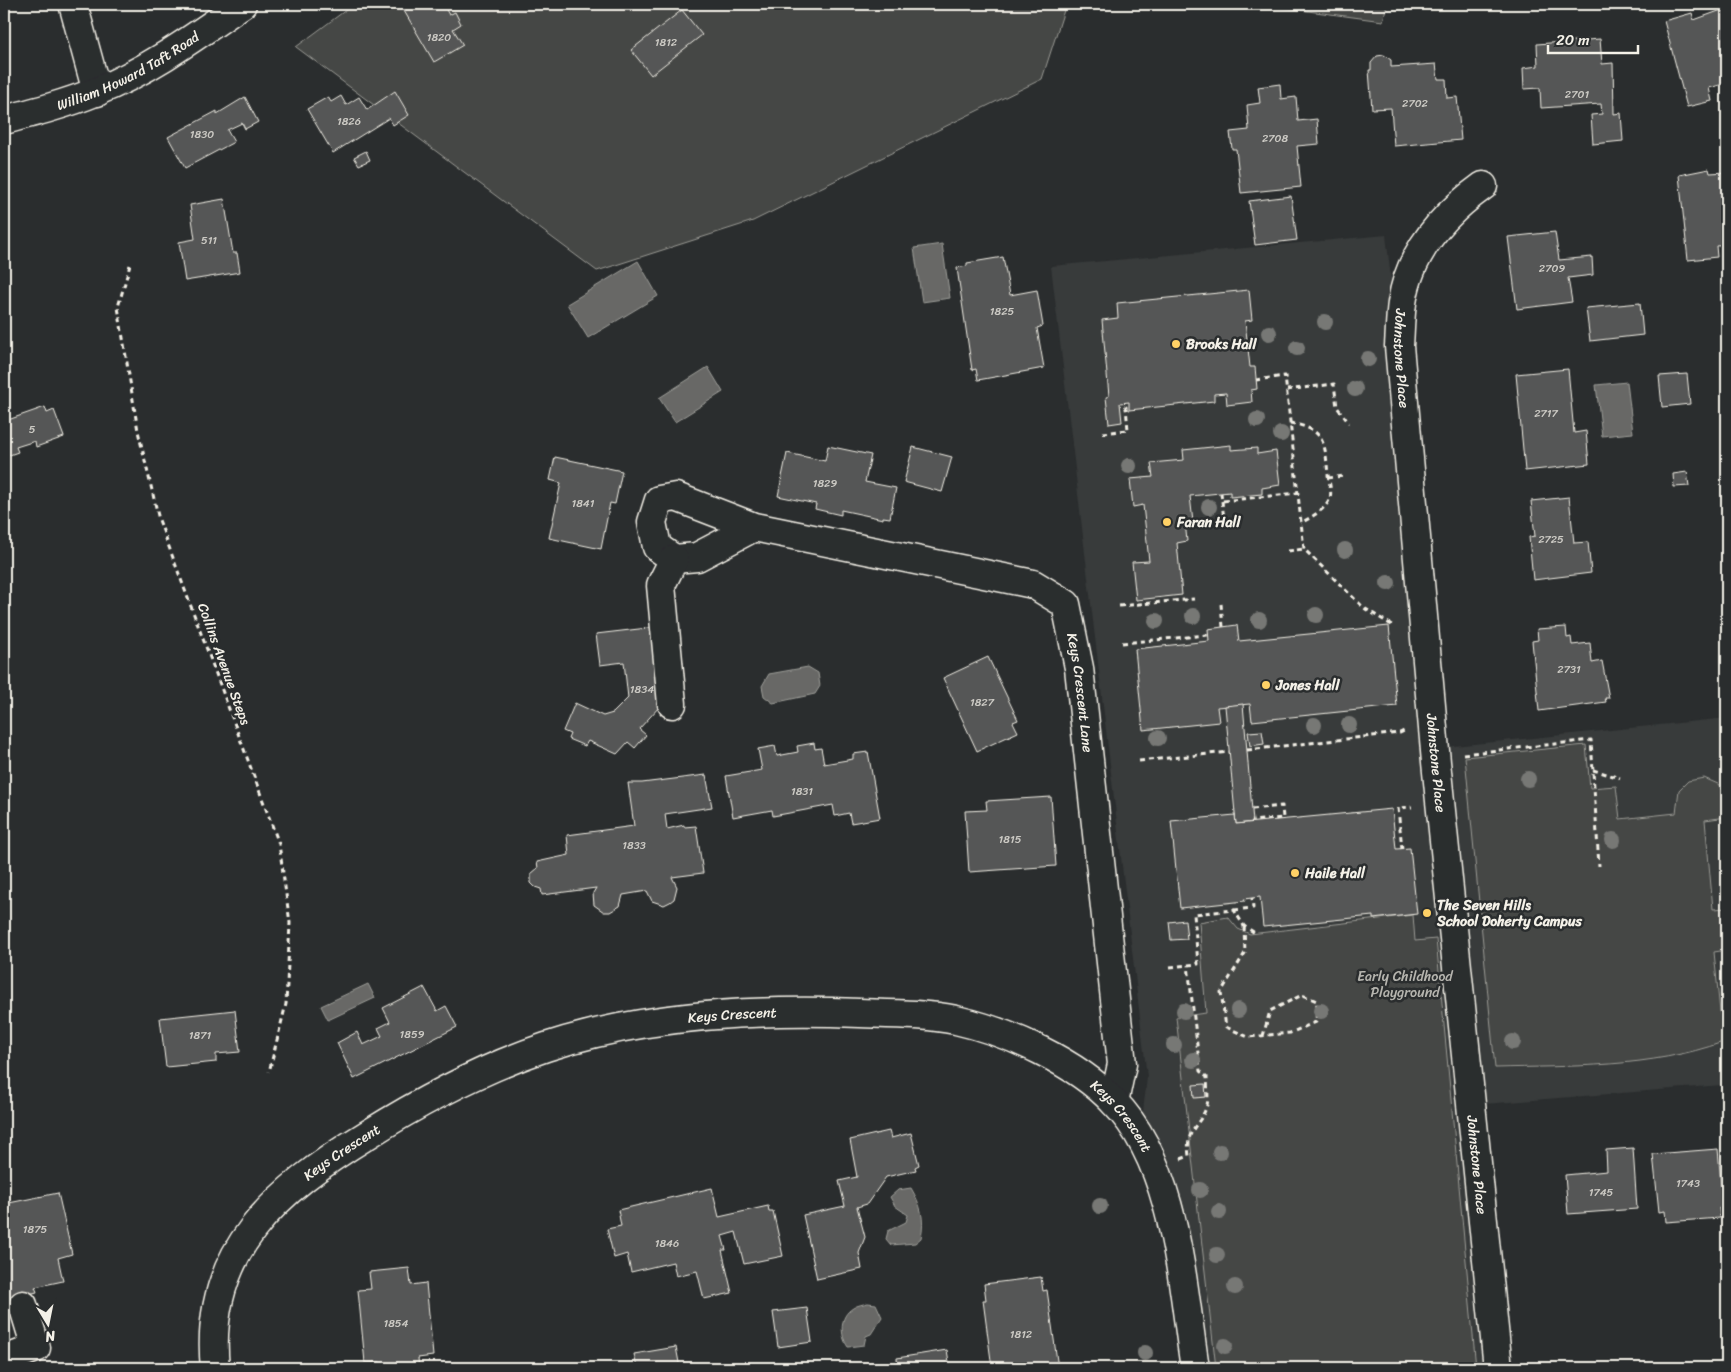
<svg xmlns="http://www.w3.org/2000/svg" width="1731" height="1372" font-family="Sriracha,sans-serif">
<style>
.built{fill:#373a3a}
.green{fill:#444645;stroke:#9c9c96}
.water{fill:#676866;stroke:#9f9f9a}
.building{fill:#555756;stroke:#f4f1e8}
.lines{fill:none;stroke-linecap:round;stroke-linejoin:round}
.minor-casing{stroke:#f4f1e8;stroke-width:31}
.path{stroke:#f4f1e8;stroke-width:3;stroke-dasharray:5 4;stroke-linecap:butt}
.minor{stroke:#2a2d2e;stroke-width:28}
.tree{fill:#777875}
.poi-dot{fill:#ffd166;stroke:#2a2d2e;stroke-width:2}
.labels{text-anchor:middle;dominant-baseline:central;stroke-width:5;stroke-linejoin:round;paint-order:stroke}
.number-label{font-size:11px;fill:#cccac4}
.street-label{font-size:14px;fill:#f4f1e8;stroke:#2a2d2e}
.poi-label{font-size:14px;font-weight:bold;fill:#f4f1e8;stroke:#2a2d2e;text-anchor:start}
.park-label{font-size:14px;fill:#b6b5af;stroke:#2a2d2e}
</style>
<rect width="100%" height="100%" fill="#2a2d2e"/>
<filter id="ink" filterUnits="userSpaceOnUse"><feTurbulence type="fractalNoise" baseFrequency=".02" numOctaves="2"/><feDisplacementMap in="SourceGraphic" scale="10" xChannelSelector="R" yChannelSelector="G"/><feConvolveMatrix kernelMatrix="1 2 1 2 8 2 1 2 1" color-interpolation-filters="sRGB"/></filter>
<g filter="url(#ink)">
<path class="built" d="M1386,235L1399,346L1434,748L1727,718V1126L1723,1085L1471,1105L1498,1368H1195L1140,1138L1147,1077L1051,266Z"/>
<g class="green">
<path d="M354,4H1066L1042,79L753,221L597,271L296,47Z"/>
<path d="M1255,4H1387L1383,21Z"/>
<path d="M1586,745L1590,788L1616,786L1620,819L1676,813L1679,790L1688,781L1704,778L1718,784L1727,795V817L1705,820L1713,909L1727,908V950L1714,952L1723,1042C1651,1068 1570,1066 1495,1068L1465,757Z"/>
<path d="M1413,915L1415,941L1436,939L1476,1368H1216L1176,1017L1206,1013L1199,922L1228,917L1238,929L1250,934Z"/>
</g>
<g class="water">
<path d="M942,244L950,298L922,302L914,248Z"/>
<path d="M638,261L658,296L588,338L567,304Z"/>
<path d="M708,367L723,392L675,422L659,398Z"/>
<path d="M1627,382L1633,433L1602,436L1596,385Z"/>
<path d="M808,667L818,673L820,686L815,694L773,703L764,696L762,686L769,674Z"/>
<path d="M368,984L375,998L328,1020L321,1006Z"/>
<path d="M911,1188C921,1205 925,1219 921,1238L915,1243L891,1245L886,1239L888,1231L906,1222L908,1215L895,1206L890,1197L898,1190Z"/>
<path d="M868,1303L876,1304L882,1317L871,1334L866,1336L864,1345L848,1347C840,1336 839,1316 853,1308C857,1305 864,1304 868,1303Z"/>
</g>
<g class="building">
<path d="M400,4H443L449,15L455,12L461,24L453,29L463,45L434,62Z"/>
<path d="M1727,8V83L1709,88L1712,101L1687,107L1664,21L1692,13L1694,20Z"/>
<path d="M682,10L702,35L651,75L631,50Z"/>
<path d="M1600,39L1602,64L1613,63L1614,114L1621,113L1623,141L1593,144L1591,115L1602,114L1601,104L1541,108L1540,88L1524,89L1523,68L1538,66L1537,44Z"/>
<path d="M1384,55L1391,60V67L1436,64L1438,79H1446L1447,98L1457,97L1461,140L1394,146L1391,108L1372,109L1369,70H1371V63L1377,56Z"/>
<path d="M1280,84L1281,99L1296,97L1298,121L1317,119L1319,144L1297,146L1301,187L1241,193L1236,149H1232L1230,132L1249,130L1247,105L1260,103L1258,87Z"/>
<path d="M395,91L409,115L393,125L389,118L333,153L307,109L328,97L331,102L341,96L346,105L359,97L367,110Z"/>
<path d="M245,97L258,122L245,129L242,123L227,130L234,142L185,168L168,137L217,111V114Z"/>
<path d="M366,151L370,160L359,165L354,157Z"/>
<path d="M1709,169L1710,173L1727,172V245L1716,246L1717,257L1688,260L1679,175Z"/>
<path d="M1291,196L1297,240L1255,245L1249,201Z"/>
<path d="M224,199L233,253H237L240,272L185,281L179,242L195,239L190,205Z"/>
<path d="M1555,232L1559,260L1592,257L1593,275L1568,278L1572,302L1517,309L1508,237Z"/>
<path d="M1003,257L1010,295L1037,290L1043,326L1037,328L1044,368L978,380L976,369L972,370L957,268L967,266V263Z"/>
<path d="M1249,290L1252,320L1245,321L1250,367H1255L1257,389L1251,390L1252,402L1227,405L1226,393L1214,394V401L1129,410V402L1120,403L1122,422L1109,424L1106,397L1109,396L1102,320L1118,318L1117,303Z"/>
<path d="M1640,303L1643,335L1590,341L1586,308Z"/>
<path d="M1568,369L1574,433L1586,431L1589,464L1525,471L1516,374Z"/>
<path d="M1687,374L1690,404L1662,407L1659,376Z"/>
<path d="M45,407L47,413L54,410L64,437L36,447L35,441L16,447L18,452L4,457V418L5,421Z"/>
<path d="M1231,445V450L1257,448V454L1276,451L1280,485L1262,488V494L1230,497V492L1190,496L1193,522H1185L1187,541L1177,543L1182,595L1136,600L1132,562L1149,561L1143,505L1133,507L1130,479L1153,477L1151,463L1184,460L1183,450Z"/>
<path d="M828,446L871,455L865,482L896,488L890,518L883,517V519L841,510V515L815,509L816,504L778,496L787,453L825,461Z"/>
<path d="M913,447L952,457L942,492L904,482Z"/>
<path d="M555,457L622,471L615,504L610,503L601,549L549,538L561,483L550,480Z"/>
<path d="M1687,472L1689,486L1674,487L1673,474Z"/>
<path d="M1569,497L1574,543L1588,542L1591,573L1533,580L1529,537L1535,536L1531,501Z"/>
<path d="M1237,625L1239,641L1389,626L1397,706L1252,721L1250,704L1217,707L1219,722L1143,730L1135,649L1209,641L1208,629Z"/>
<path d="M656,627L660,706L639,729L646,735L635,748L628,742L617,754L588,741L585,746L568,739L570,734L563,731L575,703L603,716L613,713L628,698L624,662L600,665L596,634Z"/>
<path d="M1566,627L1567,638L1571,637L1572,645L1590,643L1592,663L1602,661L1609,698H1605L1606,702L1539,711L1532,641L1538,640L1537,629Z"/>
<path d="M988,657L1018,720L1013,722L1018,732L977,751L943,678Z"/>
<path d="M1243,704L1253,822L1236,824L1225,706Z"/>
<path d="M1262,731L1264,744L1250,746L1248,732Z"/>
<path d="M814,743L815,749L821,748L824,764L853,759V754L868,752L880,818L851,823L849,813L835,816L833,805L773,816L772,810L733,817L726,776L762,770L758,749L775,746L777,756L798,752L797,746Z"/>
<path d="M706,775L712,807L665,814L667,829L684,825V827L696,826L703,873L672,877L677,887L674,899L670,902L664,905L652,901L647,891L623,895L620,906L610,912H604L594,905L593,893L596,888L542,895L541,889L535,887L531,883V874L538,868L537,862L569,855L567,835L634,826L628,783H642Z"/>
<path d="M1051,797L1056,866L969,872L965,811L987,810L986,801Z"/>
<path d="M1392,809L1396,849L1410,848L1417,914L1373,919V916L1263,927L1260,897L1244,899L1245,901L1180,908L1171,821L1235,815L1236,824Z"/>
<path d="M1185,920L1187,939L1171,940L1169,922Z"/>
<path d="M424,987L437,1011L446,1006L457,1027L354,1079L337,1043L357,1032L363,1045L382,1036L378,1028L390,1022L383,1008Z"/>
<path d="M235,1010L240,1052L216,1054V1062L166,1067L160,1018Z"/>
<path d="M1205,1084L1206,1097L1194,1098L1193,1085Z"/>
<path d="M889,1131L891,1138L911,1133L919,1165L915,1167L916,1170L886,1177L867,1204L857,1207L865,1237L859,1253L862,1269L817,1279L803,1215L845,1206L839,1181L857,1177L850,1140Z"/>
<path d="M1633,1148L1637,1209L1568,1214L1565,1175L1607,1171L1606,1150Z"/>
<path d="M1718,1149L1723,1207L1719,1208L1720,1218L1666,1222L1665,1211L1659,1212L1653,1154Z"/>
<path d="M712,1188L719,1217L768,1206L769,1211H773L783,1256L744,1264L736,1232L722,1236L726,1250H722L732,1293L704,1299L697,1271L676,1276L673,1262L631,1272L627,1254L614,1258L607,1229L621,1226L618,1210Z"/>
<path d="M58,1193L72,1254L58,1258L63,1281L35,1287L37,1292L8,1299L6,1294H4V1204Z"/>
<path d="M409,1268L411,1285L426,1283L433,1356L418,1358L419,1368H381L380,1362L365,1363L358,1290L371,1289L369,1272Z"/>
<path d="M1041,1277L1043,1291L1047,1290L1058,1368H992L983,1300H986L984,1284Z"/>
<path d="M807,1308L812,1342L778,1347L773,1312Z"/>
<path d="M676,1347L680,1368H637L634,1354Z"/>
<path d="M947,1350L950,1368H898L897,1358Z"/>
</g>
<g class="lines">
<defs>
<g id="minor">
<path d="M73,4L97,92"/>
<path id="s1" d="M4,120C35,112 66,104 95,92C148,71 196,36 242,4"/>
<path id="s2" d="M1483,186C1444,214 1409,253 1402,303C1400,317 1400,332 1399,346L1436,762L1498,1368"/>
<path id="s3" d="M754,527L697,557L674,559L657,547L652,522L659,500L676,497L754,527L1033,584L1066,604L1079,668L1122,1064L1114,1102"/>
<path d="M672,704L661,585L674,559"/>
<path d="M4,1360L36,1348L23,1305"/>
<path id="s4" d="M215,1368C203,1252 277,1190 367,1135C423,1100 483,1068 546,1047C643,1015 759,1009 860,1013C892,1014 926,1014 956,1020C1009,1032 1076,1062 1114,1102C1176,1165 1182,1284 1195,1368"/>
</g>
</defs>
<use href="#minor" class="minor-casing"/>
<g class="path">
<path d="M130,265L118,307L138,431L159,520L279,844L290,923L286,1004L269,1072"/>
<path d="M1256,380L1285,376L1304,549L1364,608L1395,627"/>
<path d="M1287,390L1334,384L1337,407L1349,423"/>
<path d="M1290,423C1326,429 1325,444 1328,475C1329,481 1332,492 1330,498C1326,510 1311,517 1301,523"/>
<path d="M1103,433L1128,430L1126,407H1121"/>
<path d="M1328,478L1344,476"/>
<path d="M1221,493L1222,501L1298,493"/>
<path d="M1222,501L1224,521"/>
<path d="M1288,551L1304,549"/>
<path d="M1221,604L1223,627"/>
<path d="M1119,606L1194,599"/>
<path d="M1122,643L1208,635"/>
<path d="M1247,750L1400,733L1404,731"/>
<path d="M1463,754L1591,740L1599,866"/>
<path d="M1139,761L1229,752"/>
<path d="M1593,770L1620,778"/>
<path d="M1252,809L1282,806L1283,818L1252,821"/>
<path d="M1402,849L1398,808L1412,807"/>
<path d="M1234,910L1253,908L1252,898"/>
<path d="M1244,926L1245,953L1221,992L1226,1027L1248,1037L1290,1033L1316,1022L1317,1001L1302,995L1270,1011L1263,1036"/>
<path d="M1170,967L1198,964L1194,914L1234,910L1244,926L1255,933"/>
<path d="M1181,1159L1189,1156C1185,1127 1200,1128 1207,1105C1209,1096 1207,1086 1207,1077L1200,1071L1188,965"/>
</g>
<use href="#minor" class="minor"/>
</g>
<g class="tree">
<circle cx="1325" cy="322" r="8"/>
<circle cx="1269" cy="333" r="8"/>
<circle cx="1297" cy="348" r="8"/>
<circle cx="1368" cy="359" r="8"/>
<circle cx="1355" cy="389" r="8"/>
<circle cx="1257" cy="420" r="8"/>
<circle cx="1281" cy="434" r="8"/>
<circle cx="1129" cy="466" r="8"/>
<circle cx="1209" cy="507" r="8"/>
<circle cx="1345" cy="550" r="8"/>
<circle cx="1388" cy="583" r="8"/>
<circle cx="1316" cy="615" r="8"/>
<circle cx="1193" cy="616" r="8"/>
<circle cx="1259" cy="620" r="8"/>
<circle cx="1156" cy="621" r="8"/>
<circle cx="1314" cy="725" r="8"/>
<circle cx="1349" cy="725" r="8"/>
<circle cx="1158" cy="738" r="8"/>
<circle cx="1528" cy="779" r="8"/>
<circle cx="1613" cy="840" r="8"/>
<circle cx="1238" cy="1010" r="8"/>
<circle cx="1184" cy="1011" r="8"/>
<circle cx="1321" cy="1011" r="8"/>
<circle cx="1513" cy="1042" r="8"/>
<circle cx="1174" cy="1045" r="8"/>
<circle cx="1193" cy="1060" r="8"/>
<circle cx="1220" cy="1152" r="8"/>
<circle cx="1200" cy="1190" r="8"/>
<circle cx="1100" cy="1206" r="8"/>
<circle cx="1219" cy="1212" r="8"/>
<circle cx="1217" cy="1255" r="8"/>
<circle cx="1235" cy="1287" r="8"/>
<circle cx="1225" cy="1346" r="8"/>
<circle cx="1145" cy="1353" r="8"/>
</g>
</g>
<g class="poi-dot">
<circle cx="1176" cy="344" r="5"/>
<circle cx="1167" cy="522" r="5"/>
<circle cx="1266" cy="685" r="5"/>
<circle cx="1295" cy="873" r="5"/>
<circle cx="1427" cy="913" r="5"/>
</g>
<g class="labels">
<g class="number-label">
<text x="439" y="37">1820</text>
<text x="666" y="42">1812</text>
<text x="1577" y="94">2701</text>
<text x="1415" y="103">2702</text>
<text x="349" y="121">1826</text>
<text x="202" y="134">1830</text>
<text x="1275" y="138">2708</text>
<text x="209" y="240">511</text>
<text x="1552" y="268">2709</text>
<text x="1002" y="311">1825</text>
<text x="1546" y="413">2717</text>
<text x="32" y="429">5</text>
<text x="825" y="483">1829</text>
<text x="583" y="503">1841</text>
<text x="1551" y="539">2725</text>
<text x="1569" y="669">2731</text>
<text x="642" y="689">1834</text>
<text x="982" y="702">1827</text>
<text x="802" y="791">1831</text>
<text x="1010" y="839">1815</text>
<text x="634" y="845">1833</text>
<text x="412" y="1034">1859</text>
<text x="200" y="1035">1871</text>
<text x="1688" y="1183">1743</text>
<text x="1601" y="1192">1745</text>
<text x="35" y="1229">1875</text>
<text x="667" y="1243">1846</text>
<text x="396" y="1323">1854</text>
<text x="1021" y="1334">1812</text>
</g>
<g class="street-label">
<text stroke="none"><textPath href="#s1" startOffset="134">William Howard Taft Road</textPath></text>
<text stroke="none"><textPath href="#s2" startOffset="202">Johnstone Place</textPath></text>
<text transform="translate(224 664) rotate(70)">Collins Avenue Steps</text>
<text stroke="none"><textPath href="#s3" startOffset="671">Keys Crescent Lane</textPath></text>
<text stroke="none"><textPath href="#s2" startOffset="608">Johnstone Place</textPath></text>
<text stroke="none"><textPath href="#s4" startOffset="686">Keys Crescent</textPath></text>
<text stroke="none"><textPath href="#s4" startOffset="1106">Keys Crescent</textPath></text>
<text stroke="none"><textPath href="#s4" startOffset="266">Keys Crescent</textPath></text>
<text stroke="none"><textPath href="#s2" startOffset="1012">Johnstone Place</textPath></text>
</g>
<g class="poi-label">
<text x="1186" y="344">Brooks Hall</text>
<text x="1177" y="522">Faran Hall</text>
<text x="1276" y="685">Jones Hall</text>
<text x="1305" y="873">Haile Hall</text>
<text x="1437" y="905">The Seven Hills<tspan x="1437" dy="16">School Doherty Campus</tspan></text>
</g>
<g class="park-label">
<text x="1405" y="976">Early Childhood<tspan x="1405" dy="16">Playground</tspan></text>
</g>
</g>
<rect width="1731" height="1372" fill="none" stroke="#2a2d2e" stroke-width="20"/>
<rect x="10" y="10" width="1711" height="1352" fill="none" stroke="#f4f1e8" stroke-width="2" filter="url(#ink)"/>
<g transform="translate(48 1324) rotate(170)" stroke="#2a2d2e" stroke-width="4" paint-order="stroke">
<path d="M0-4L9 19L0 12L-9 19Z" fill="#f4f1e8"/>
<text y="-8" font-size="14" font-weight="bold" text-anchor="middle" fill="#f4f1e8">N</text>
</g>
<path d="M1548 45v8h90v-8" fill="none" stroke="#f4f1e8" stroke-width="2.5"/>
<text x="1556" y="45" font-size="15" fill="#f4f1e8" stroke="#2a2d2e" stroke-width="4" paint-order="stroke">20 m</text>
</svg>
